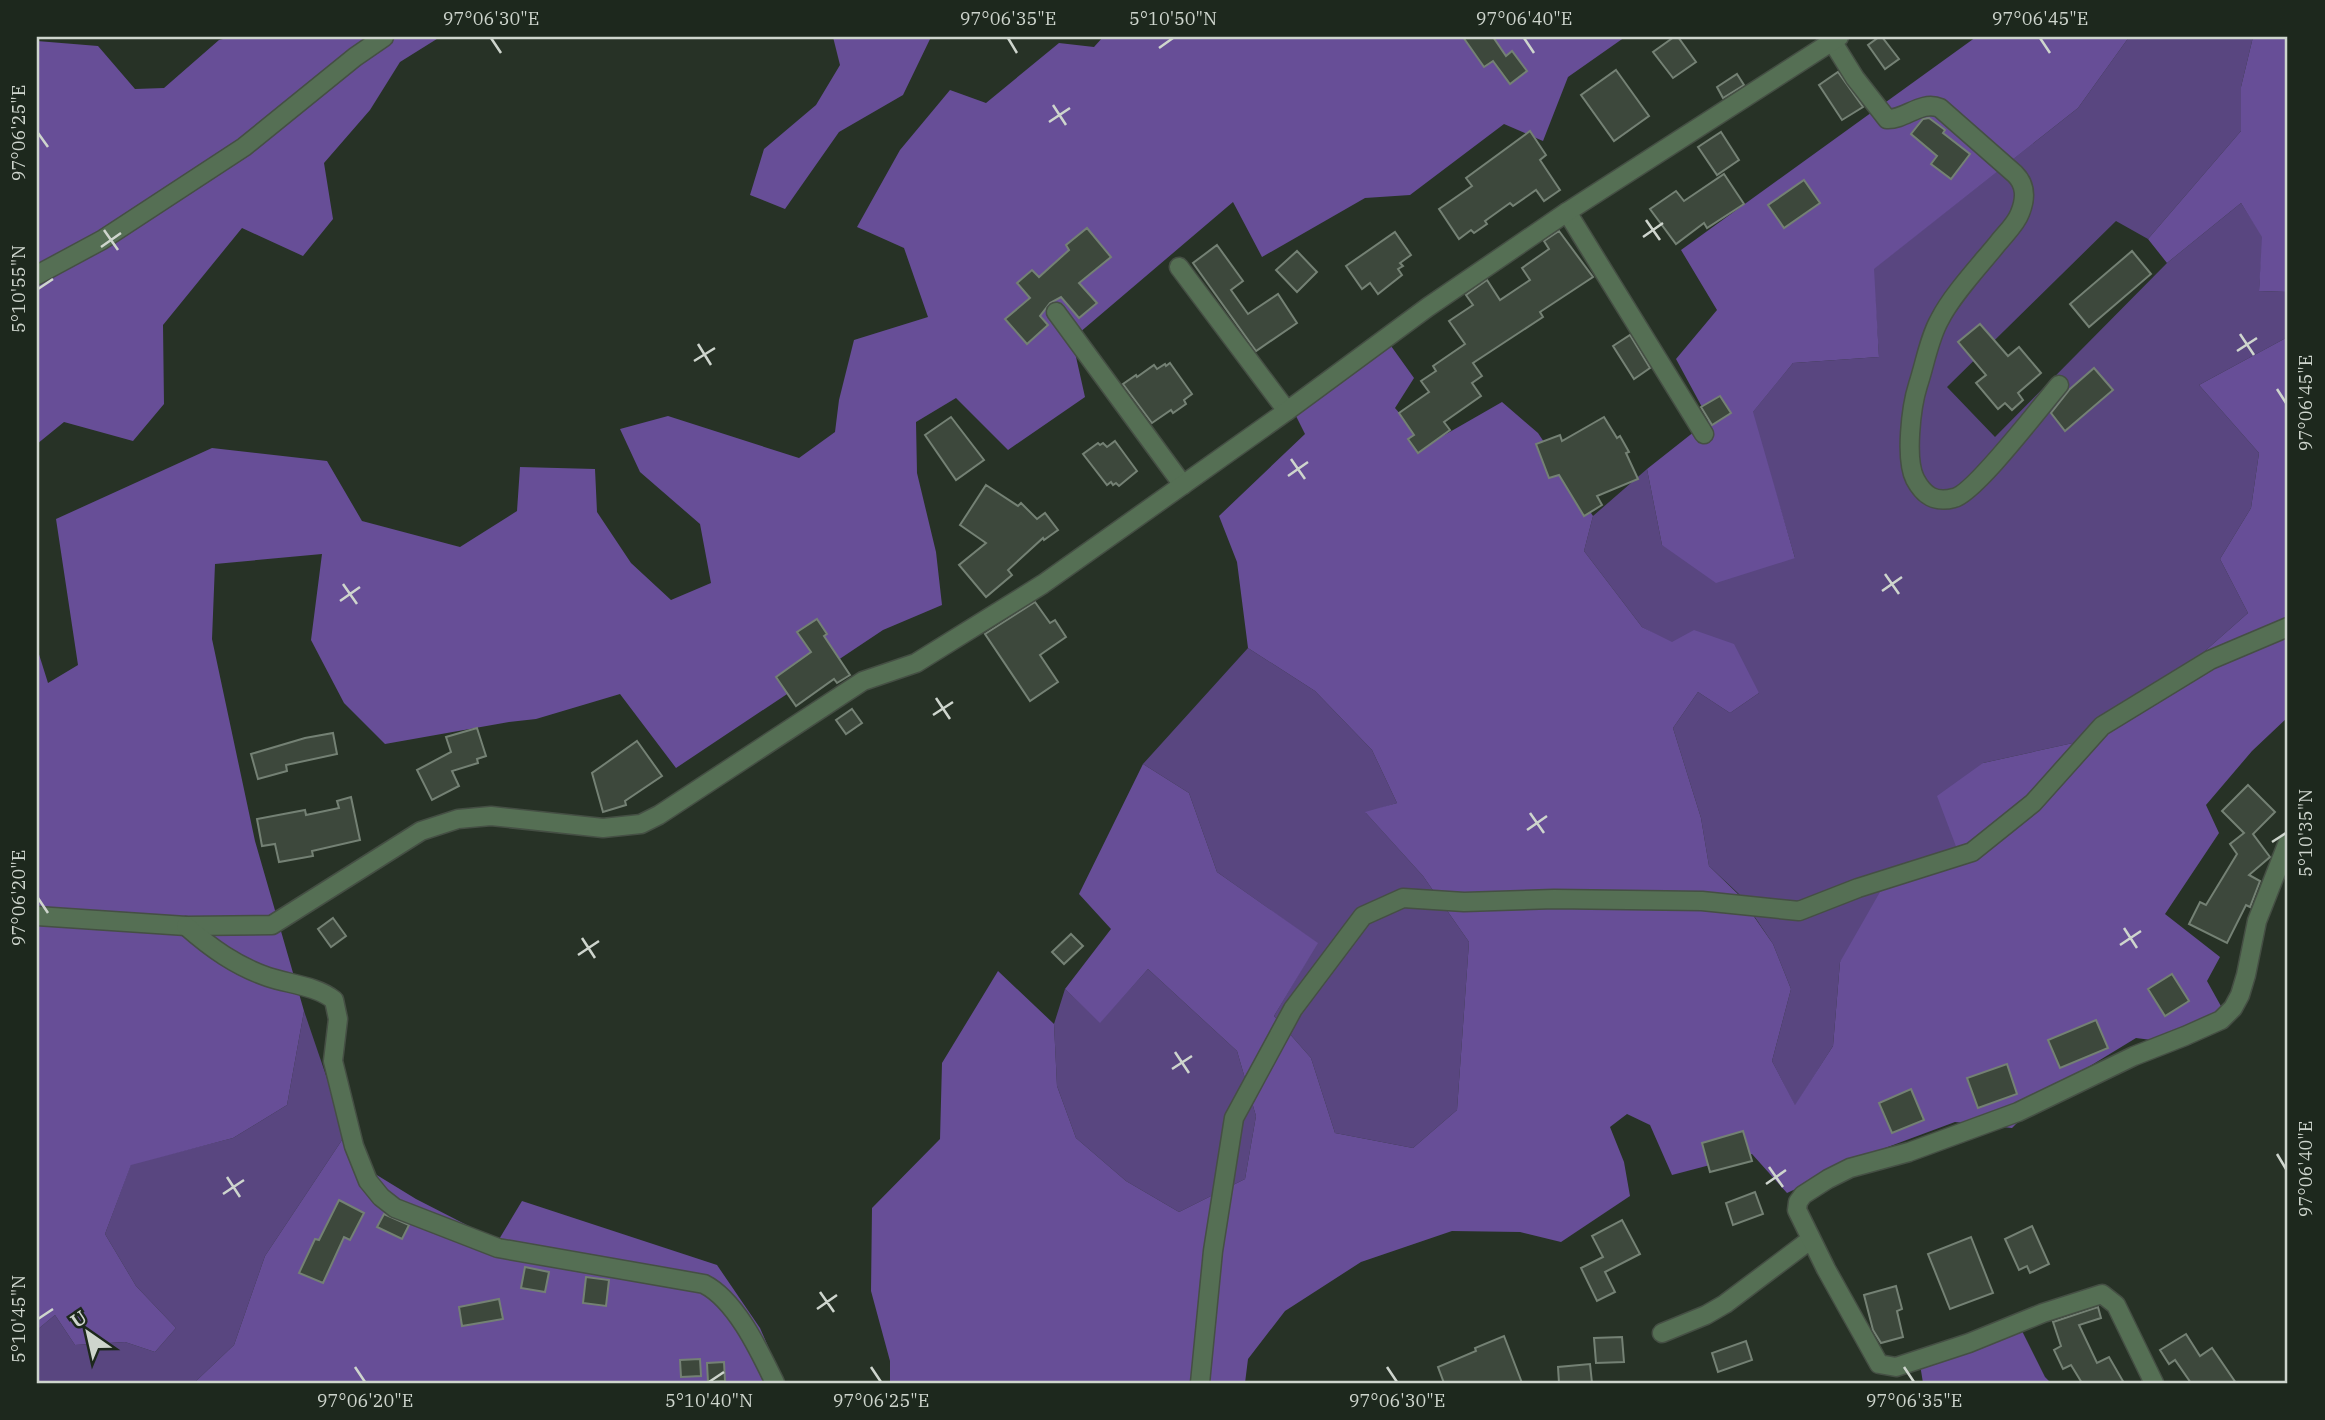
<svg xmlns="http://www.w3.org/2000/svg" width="2325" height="1420" font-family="'IBM Plex Serif',serif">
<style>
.green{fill:#594680}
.forest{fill:#674e97}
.building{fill:#3d483c;stroke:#748174;stroke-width:2}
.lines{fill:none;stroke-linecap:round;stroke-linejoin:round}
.minor-casing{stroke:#454f44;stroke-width:21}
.minor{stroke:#556f54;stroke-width:18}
.ticks{fill:none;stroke:#ced5cd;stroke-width:2.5}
.neatline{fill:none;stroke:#ced5cd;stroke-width:2.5}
.ticks-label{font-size:18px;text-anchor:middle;fill:#ced5cd}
</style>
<rect width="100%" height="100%" fill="#273226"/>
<g class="green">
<path d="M2129,37H2253L2241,87V131L2148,239L2116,221L1947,387L1995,437L2167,263L2241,203L2263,237L2259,291L2288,292V334L2284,339L2199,385L2259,453L2251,508L2220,559L2248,613L2154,696L2073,743L1983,763L1957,849L1840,962L1833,1046L1795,1106L1772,1061L1791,989L1773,944L1740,895L1709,866L1701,818L1673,728L1698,692L1730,713L1759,693L1642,627L1584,551L1593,516L1647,469L1662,545L1795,558L1752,413L1793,363L1879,357L1873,269L2078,108Z"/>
<path d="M1248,648L1315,691L1372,750L1397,803L1366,813L1423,876L1469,942L1457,1110L1413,1148L1335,1133L1311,1058L1274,1016L1317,943L1217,872L1189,793L1143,764Z"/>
<path d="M1148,969L1237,1051L1256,1116L1245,1179L1179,1212L1126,1181L1076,1138L1057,1086L1054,1024L1065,989L1100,1022Z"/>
<path d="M304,1011L346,1134L265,1256L234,1345L194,1383H37V1330L55,1315L75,1345L125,1342L155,1352L176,1328L136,1286L105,1234L131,1164L233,1138L287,1105Z"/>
</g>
<g class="forest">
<path d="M231,37H440L400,62L370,110L324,163L333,219L303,256L242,228L163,325L164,404L133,441L64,422L37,444V41L98,46L135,89L164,88L219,40Z"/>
<path d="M833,37H931L903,95L839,132L785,209L750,195L764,149L816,105L840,65Z"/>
<path d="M1103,37H1625L1568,77L1543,141L1504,124L1410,195L1365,198L1262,257L1233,202L1072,339L1085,397L1008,450L956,398L916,422L917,473L936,552L942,605L883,630L676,768L620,694L536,719L509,722L385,744L344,703L311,640L322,554L215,564L212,639L255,841L304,1011L287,1105L233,1138L131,1165L105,1234L136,1286L176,1328L155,1352L125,1342L75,1345L55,1315L37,1330V648L48,683L78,665L56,519L212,448L327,461L362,521L460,547L517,511L520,467L595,469L597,512L631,563L671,600L711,583L700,524L640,472L620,429L668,416L799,458L835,432L839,400L854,340L928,317L904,248L857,227L900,150L950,90L986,103L1059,43L1094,47Z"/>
<path d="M1976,37H2129L2078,108L1874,269L1879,357L1793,363L1753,412L1795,558L1716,583L1662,545L1647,469L1709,420L1676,359L1717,310L1681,250Z"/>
<path d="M2253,37H2288V292L2259,291L2262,237L2241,203L2167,263L2148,239L2241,131V87Z"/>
<path d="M2288,334V717L2252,751L2206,805L2219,833L2165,914L2220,957L2207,981L2227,1017L2190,1045L2136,1038L2049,1091L2012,1128L1955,1122L1877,1151L1787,1193L1752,1154L1672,1175L1650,1125L1627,1114L1610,1127L1624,1162L1630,1196L1561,1242L1520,1232L1452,1231L1361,1262L1285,1311L1248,1359L1245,1383H890V1361L871,1291L872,1208L940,1139L942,1063L998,971L1054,1024L1057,1086L1076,1138L1126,1181L1179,1212L1245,1179L1256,1116L1237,1051L1148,969L1100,1023L1065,989L1111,929L1079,894L1143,764L1189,793L1217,872L1318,943L1274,1016L1311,1058L1335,1133L1413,1148L1457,1110L1469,942L1423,876L1365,812L1397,803L1372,750L1315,691L1248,648L1237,562L1219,516L1305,434L1291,406L1386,339L1414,378L1395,408L1427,445L1502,402L1538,433L1593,516L1584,551L1642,627L1672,642L1694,630L1734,644L1759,693L1730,713L1698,692L1673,728L1701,818L1709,866L1739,895L1773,944L1791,989L1772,1061L1795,1105L1833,1046L1840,962L1880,892L1957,849L1937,796L1983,763L2073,743L2154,696L2248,613L2220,559L2251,508L2259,453L2199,385L2284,339Z"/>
<path d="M346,1134L367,1169L416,1199L498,1241L522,1201L717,1265L760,1328L784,1383H194L234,1345L265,1256Z"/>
<path d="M2016,1319L2045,1377L2051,1383H1923L1918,1352Z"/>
</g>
<g class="building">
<path d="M1463,37H1493L1506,56L1512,51L1527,71L1510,84L1493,61L1484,67Z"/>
<path d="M1674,37H1678L1696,62L1673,78L1653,52Z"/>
<path d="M1879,37H1882L1899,59L1885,69L1868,45Z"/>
<path d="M1616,70L1649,116L1614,141L1581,95Z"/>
<path d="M1838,72L1863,107L1842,120L1819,85Z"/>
<path d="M1737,74L1744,85L1723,98L1717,87Z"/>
<path d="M1929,118L1945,130L1943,133L1970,154L1951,179L1931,164L1937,156L1911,134L1923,119Z"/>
<path d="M1530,131L1546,155L1540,160L1560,190L1544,201L1536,190L1513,206L1510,203L1485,221L1487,224L1474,233L1471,230L1459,239L1439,209L1472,186L1466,178Z"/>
<path d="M1721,132L1739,160L1717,175L1698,147Z"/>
<path d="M1724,174L1744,204L1707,228L1704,223L1676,244L1650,209L1676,191L1684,201Z"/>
<path d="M1804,180L1820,203L1784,228L1768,205Z"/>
<path d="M1087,228L1111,257L1079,283L1097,303L1079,318L1061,297L1050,303L1040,316L1048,325L1027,344L1005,319L1030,298L1017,283L1032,270L1039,277L1069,250L1066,245Z"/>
<path d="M1559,231L1593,277L1540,312L1543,317L1473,363L1482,376L1472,383L1481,396L1444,422L1450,430L1418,453L1408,439L1414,435L1399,413L1429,392L1421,381L1436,371L1433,366L1465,344L1449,321L1473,305L1466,295L1487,280L1500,300L1530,280L1522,268L1549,249L1544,241Z"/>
<path d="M1395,232L1411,255L1400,263L1403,266L1398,269L1402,275L1378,294L1370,283L1362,289L1346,266Z"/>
<path d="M1217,245L1243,281L1231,290L1248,314L1278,294L1297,323L1256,351L1193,263Z"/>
<path d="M1297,251L1317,272L1297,292L1276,270Z"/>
<path d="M2132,251L2151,274L2089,327L2070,304Z"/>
<path d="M1980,324L2008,356L2019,347L2041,373L2018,393L2023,400L2012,410L2005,403L1998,409L1976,383L1986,375L1958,342Z"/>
<path d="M1630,335L1650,368L1634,379L1613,346Z"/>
<path d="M1170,363L1192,394L1184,400L1186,404L1173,413L1171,410L1152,423L1123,384L1136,375L1137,377L1154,365L1157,369L1165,364L1166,366Z"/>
<path d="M2094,368L2113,390L2065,431L2051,413L2070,389Z"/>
<path d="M1720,396L1731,413L1712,425L1701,407Z"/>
<path d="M951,417L984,460L956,480L925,435Z"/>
<path d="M1604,417L1617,438L1620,436L1629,452L1626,453L1638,479L1597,496L1602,505L1584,516L1559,475L1549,478L1536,444L1560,435L1562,441Z"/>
<path d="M1115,441L1137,471L1119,486L1116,483L1113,485L1111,482L1107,485L1083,454L1098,443L1100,445L1103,443L1107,447Z"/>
<path d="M986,485L1018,506L1021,503L1037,519L1045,513L1058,530L1044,540L1043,538L1008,570L1012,575L986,597L959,565L986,543L960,525Z"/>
<path d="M1035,602L1050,623L1055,620L1066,637L1040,655L1058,682L1030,701L985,634Z"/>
<path d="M817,619L827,634L824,636L850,675L837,683L834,679L796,706L776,677L811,652L797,632Z"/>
<path d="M852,709L862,723L846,734L836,720Z"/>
<path d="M477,728L486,756L477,759L478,763L452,771L459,786L432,800L417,770L451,752L446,737Z"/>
<path d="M333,733L337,754L286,765L287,771L258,779L251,754L305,738Z"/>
<path d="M637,741L662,776L625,801L626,805L603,812L592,773Z"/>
<path d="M2248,785L2275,812L2253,834L2270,857L2249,875L2260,881L2250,907L2246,905L2227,943L2189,924L2200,902L2206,905L2237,854L2230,844L2244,833L2222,811Z"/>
<path d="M351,797L360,840L312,851L313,856L279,862L275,844L262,846L257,819L305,810L306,815L339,808L337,801Z"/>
<path d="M333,918L346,936L331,947L318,929Z"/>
<path d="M1071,934L1083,946L1064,964L1052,952Z"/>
<path d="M2172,974L2189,1001L2165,1016L2148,989Z"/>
<path d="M2096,1020L2108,1048L2060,1068L2048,1040Z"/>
<path d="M2007,1064L2017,1094L1978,1108L1967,1078Z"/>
<path d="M1911,1089L1924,1120L1892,1133L1879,1103Z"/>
<path d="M1743,1131L1752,1161L1710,1172L1702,1143Z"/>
<path d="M1755,1192L1763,1214L1733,1225L1726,1203Z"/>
<path d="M339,1200L364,1213L350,1240L344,1237L323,1283L299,1273L315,1239L319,1240Z"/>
<path d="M384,1214L409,1225L402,1239L377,1227Z"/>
<path d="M1622,1220L1640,1254L1605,1272L1615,1292L1597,1301L1581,1268L1603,1257L1592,1236Z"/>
<path d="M2032,1226L2049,1264L2030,1273L2027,1266L2019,1270L2005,1239Z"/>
<path d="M1971,1237L1993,1293L1950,1309L1928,1254Z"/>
<path d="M525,1267L549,1272L545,1292L521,1288Z"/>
<path d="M586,1277L609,1280L606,1306L583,1303Z"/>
<path d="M1896,1286L1902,1309L1897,1311L1903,1337L1881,1343L1873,1330L1864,1295Z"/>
<path d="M499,1299L503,1319L462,1326L459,1307Z"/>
<path d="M2098,1307L2101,1318L2079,1325L2097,1363L2109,1357L2124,1383H2082L2071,1365L2063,1369L2054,1350L2061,1346L2053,1322Z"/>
<path d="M2186,1334L2200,1356L2212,1348L2236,1383H2191L2175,1360L2169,1364L2160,1350Z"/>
<path d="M1504,1336L1522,1383H1444L1438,1367L1476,1351L1475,1348Z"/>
<path d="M1622,1337L1624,1362L1596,1363L1594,1338Z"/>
<path d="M1746,1341L1752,1360L1718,1372L1712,1353Z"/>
<path d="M700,1359L701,1376L681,1377L680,1360Z"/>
<path d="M724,1362L725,1381L708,1382L707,1363Z"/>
<path d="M1590,1364L1592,1383H1559L1558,1367Z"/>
</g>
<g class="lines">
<defs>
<g id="minor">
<path d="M1832,41L1855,78L1887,119C1905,120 1921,100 1940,108L2015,174C2026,185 2026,198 2020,213C2016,224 2006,233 1998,243C1981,264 1952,295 1940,319C1929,338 1925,364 1918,385C1911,407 1905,459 1915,479C1924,496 1935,503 1954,498C1974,494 2041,406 2059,385"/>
<path d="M1567,212L1704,434"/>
<path d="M1179,267L1287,411"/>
<path d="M37,275L102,240L244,147L355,57L384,37"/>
<path d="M1056,312L1183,485"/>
<path d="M37,916L186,926L272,925L421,831L458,819L491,816L603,828L641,824L659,815L863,681L916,663L1043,584L1287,411L1428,307L1567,212L1839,37"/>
<path d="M186,926C211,948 236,966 268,977C289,984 317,986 334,1000L338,1019L333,1061L354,1146L368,1181L381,1197L395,1208L498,1248L704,1284C736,1300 760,1352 775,1383"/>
<path d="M1662,1333L1706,1315L1725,1304L1810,1240"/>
<path d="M1200,1383L1213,1251L1234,1118L1293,1009L1363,916L1403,898L1464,902L1554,899L1702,901L1799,911L1858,888L1972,852L2033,803L2102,726L2210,660L2288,627"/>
<path d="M2154,1383L2116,1305L2102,1294L2043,1313L1969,1343L1896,1367L1879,1364L1826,1269L1797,1210L1798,1202L1803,1195L1828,1179L1850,1168L1909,1152L2018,1112L2134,1056L2185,1036L2221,1020L2233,1008L2240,995L2246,975L2257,921L2288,842"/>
</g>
</defs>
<use href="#minor" class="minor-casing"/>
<use href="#minor" class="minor"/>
</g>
<path class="ticks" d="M491,38L501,53M1008,38L1017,53M1524,38L1534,53M2040,38L2050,53M1159,48L1173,38M1053,105L1066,125M1049,122L1070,108M38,133L48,147M1646,220L1660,240M104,230L118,250M1643,237L1663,223M101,247L121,233M38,289L53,279M2240,334L2254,355M698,344L711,365M2237,351L2257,338M694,361L715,348M2277,389L2286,403M1291,459L1305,479M1288,476L1308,462M1885,574L1899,594M343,584L357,604M1882,591L1902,577M340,601L360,587M936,698L950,719M933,715L953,702M1530,813L1544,833M1527,830L1547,816M2272,842L2286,833M38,898L48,913M2124,928L2137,948M582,938L595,958M2120,945L2141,931M578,955L599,941M1175,1052L1189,1073M1172,1069L1192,1056M2277,1154L2286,1169M1769,1167L1783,1187M227,1177L240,1197M1766,1184L1786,1170M223,1194L244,1180M820,1292L834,1312M817,1309L837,1295M38,1319L53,1309M355,1367L365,1382M871,1367L881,1382M1387,1367L1397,1382M1904,1367L1914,1382M709,1382L724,1372"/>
<rect width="2325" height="1420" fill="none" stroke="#1d281d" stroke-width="77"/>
<g transform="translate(88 1333) rotate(326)" stroke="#1d281d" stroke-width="5" paint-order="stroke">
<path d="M0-5L12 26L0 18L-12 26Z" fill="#ced5cd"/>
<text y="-10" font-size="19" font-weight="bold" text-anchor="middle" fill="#ced5cd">U</text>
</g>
<rect x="38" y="38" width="2248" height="1344" class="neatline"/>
<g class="ticks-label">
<text x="491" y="25">97°06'30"E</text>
<text x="1008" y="25">97°06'35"E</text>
<text x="1173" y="25">5°10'50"N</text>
<text x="1524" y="25">97°06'40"E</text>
<text x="2040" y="25">97°06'45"E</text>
<text transform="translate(19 133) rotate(-90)" y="6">97°06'25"E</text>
<text transform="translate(19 289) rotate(-90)" y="6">5°10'55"N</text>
<text transform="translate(2306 403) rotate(-90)" y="6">97°06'45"E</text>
<text transform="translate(2306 833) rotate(-90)" y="6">5°10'35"N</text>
<text transform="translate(19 898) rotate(-90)" y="6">97°06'20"E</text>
<text transform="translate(2306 1169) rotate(-90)" y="6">97°06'40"E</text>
<text transform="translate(19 1319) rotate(-90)" y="6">5°10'45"N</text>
<text x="365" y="1407">97°06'20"E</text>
<text x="709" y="1407">5°10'40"N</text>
<text x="881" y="1407">97°06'25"E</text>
<text x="1397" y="1407">97°06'30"E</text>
<text x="1914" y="1407">97°06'35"E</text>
</g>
</svg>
